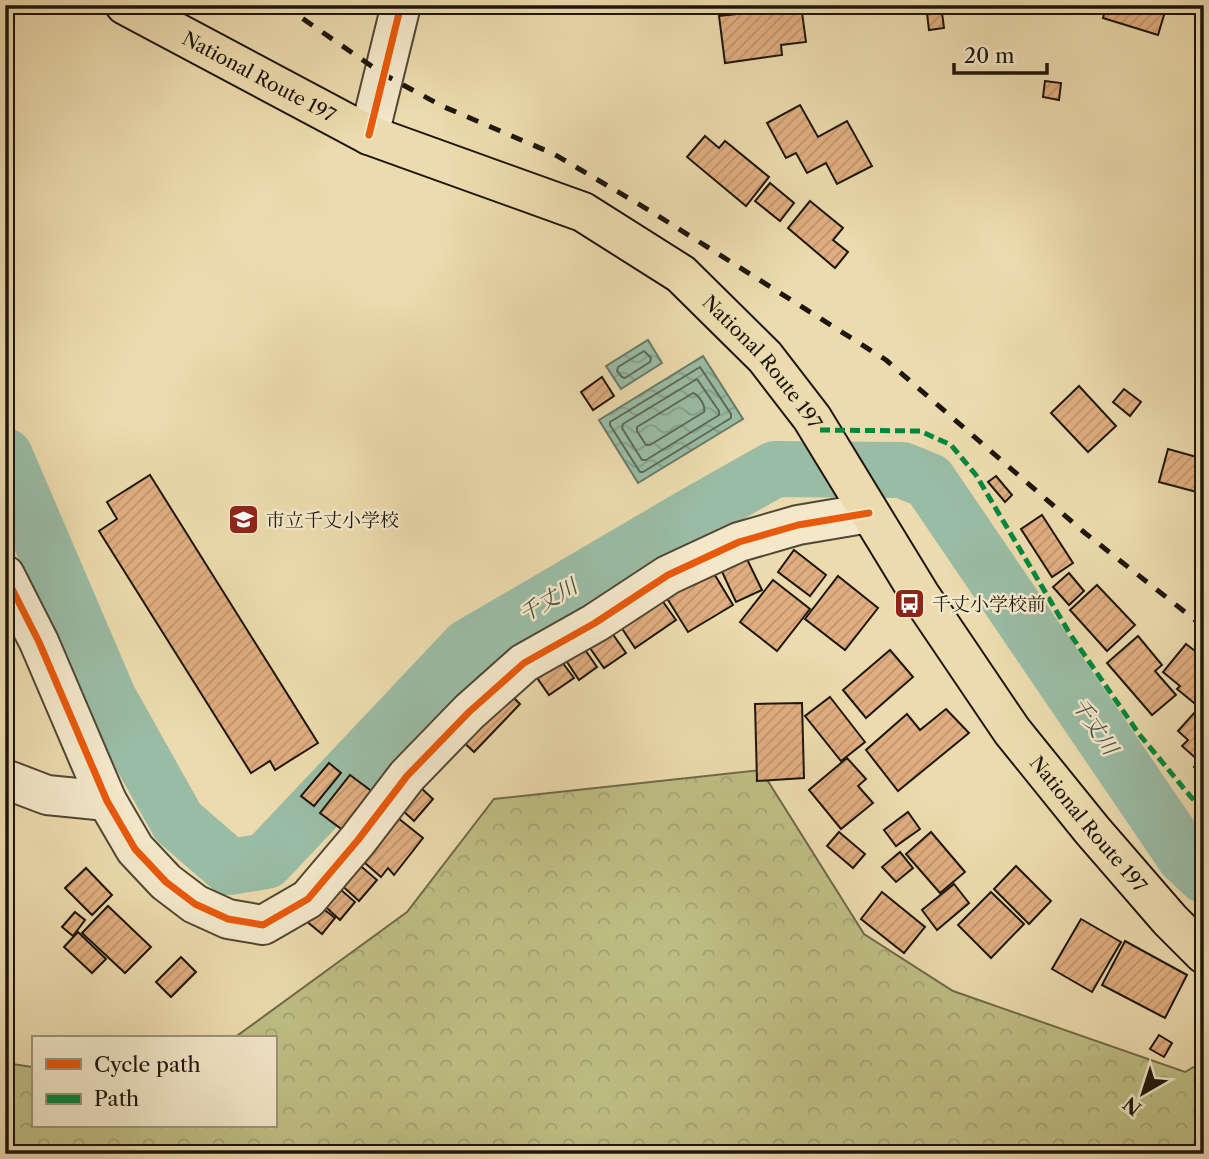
<svg xmlns="http://www.w3.org/2000/svg" width="1209" height="1159" font-family="'Libre Caslon Text','Noto Serif JP',serif">
<style>
.forest{fill:url(#forest-crowns);stroke:#6e6a48;stroke-width:2}
.water{fill:url(#water-waves);stroke:#687a68;stroke-width:2}
.lines{fill:none;stroke-linecap:round;stroke-linejoin:round}
.shore{stroke:#5c6958;stroke-width:2}
.river{stroke:#9abca5;stroke-width:56}
.building{fill:url(#building-hatch);stroke:#1d160c;stroke-width:2}
.minor-casing{stroke:#514734;stroke-width:42}
.highway-casing{stroke:#1d160c;stroke-width:42}
.minor{stroke:#f3e8ca;stroke-width:38}
.highway{stroke:#ecdbae;stroke-width:38}
.rail{stroke:#1d160c;stroke-width:5;stroke-dasharray:12 12;stroke-linecap:butt}
.quiet{stroke:#00873e;stroke-width:5;stroke-dasharray:10 5;stroke-linecap:butt}
.cycleway-casing{stroke:#f3e8ca;stroke-width:11}
.cycleway{stroke:#e8590c;stroke-width:7}
.labels{text-anchor:middle;dominant-baseline:central;stroke-width:5;stroke-linejoin:round;paint-order:stroke}
.street-label{font-size:19px;fill:#1d160c;stroke:#f3e8ca}
.poi-label{font-size:19px;fill:#1d160c;stroke:#f3e8ca;text-anchor:start}
.water-label{font-size:21px;font-style:italic;fill:#495042;stroke:#f3e8ca}
</style>
<defs>
<pattern id="forest-crowns" width="20" height="18" patternUnits="userSpaceOnUse" patternTransform="scale(1.75)"><rect width="20" height="18" fill="#bfbe85"/><path d="M2 6a3 3 0 1 1 6 0M12 15a3 3 0 1 1 6 0" fill="none" stroke="#a4a372"/></pattern>
<pattern id="water-waves" width="16" height="10" patternUnits="userSpaceOnUse" patternTransform="scale(1.75)"><rect width="16" height="10" fill="#9abca5"/><path d="M0 5q4-4 8 0t8 0" fill="none" stroke="#84a18d"/></pattern>
<pattern id="building-hatch" width="6" height="6" patternUnits="userSpaceOnUse" patternTransform="scale(1.75)"><rect width="6" height="6" fill="#e0ae80"/><path d="M-1 1l2-2M0 6l6-6M5 7l2-2" fill="none" stroke="#c0956d"/></pattern>
</defs>
<rect width="100%" height="100%" fill="#ecdbae"/>
<filter id="stains"><feTurbulence type="fractalNoise" baseFrequency=".00286" numOctaves="4"/><feColorMatrix values="0 0 0 0 .2 0 0 0 0 .09 0 0 0 0 .02 0 0 0 .5 -.17"/></filter>
<radialGradient id="worn" r=".72"><stop offset=".6" stop-color="#630" stop-opacity="0"/><stop offset="1" stop-color="#630" stop-opacity=".3"/></radialGradient>
<path class="forest" d="M761,770L864,934L953,991L1185,1072L1204,1061V1154H5V1063L33,1067V1126H275V1038H234L407,912L494,799Z"/>
<g class="water">
<path d="M648,340L662,363L621,389L606,366Z"/>
<path d="M703,356L743,419L638,483L599,420Z"/>
</g>
<g class="lines">
<g class="shore">
<path d="M644,351L651,358L650,362L625,378L622,377L617,371L618,367Z"/>
<path d="M700,367L731,414V418L643,472H640L610,425V422Z"/>
<path d="M697,379L719,411V415L646,460H642L622,428L623,424Z"/>
<path d="M693,393C699,395 706,406 704,412L650,445H646L637,431V427Z"/>
</g>
<path class="river" d="M5,456L109,699L178,822L230,867L266,861L468,647L690,517L775,469L902,470L929,481L1184,856L1204,875"/>
</g>
<g class="building">
<path d="M744,5H801L806,42L781,45L782,55L725,63L719,16L745,13Z"/>
<path d="M926,5H941L944,28L929,30Z"/>
<path d="M1106,5H1167L1158,35L1103,18Z"/>
<path d="M1045,81L1061,83L1059,100L1043,97Z"/>
<path d="M800,105L818,137L847,121L872,166L837,184L826,163L807,173L796,153L786,158L767,123Z"/>
<path d="M705,136L719,148L725,141L769,177L746,206L687,157Z"/>
<path d="M770,183L794,203L780,221L755,201Z"/>
<path d="M810,201L843,228L833,240L848,252L835,268L788,228Z"/>
<path d="M602,377L614,396L593,410L581,392Z"/>
<path d="M1079,386L1116,426L1088,452L1051,413Z"/>
<path d="M1124,389L1141,402L1130,416L1113,402Z"/>
<path d="M1168,449L1204,459V494L1159,482Z"/>
<path d="M150,475L318,743L275,770L270,761L251,773L99,531L117,519L107,502Z"/>
<path d="M996,476L1012,495L1005,502L988,482Z"/>
<path d="M1042,515L1073,563L1052,577L1021,529Z"/>
<path d="M794,550L826,575L810,596L778,572Z"/>
<path d="M743,551L762,590L736,602L718,563Z"/>
<path d="M710,567L733,605L688,632L665,595Z"/>
<path d="M1069,573L1084,591L1069,605L1053,587Z"/>
<path d="M838,576L878,608L845,650L805,619Z"/>
<path d="M773,580L810,609L777,651L740,622Z"/>
<path d="M1097,585L1135,625L1107,651L1070,610Z"/>
<path d="M661,599L676,620L635,648L621,627Z"/>
<path d="M607,626L626,653L604,668L585,641Z"/>
<path d="M1138,636L1162,665L1155,671L1176,695L1152,715L1107,663Z"/>
<path d="M581,644L597,667L579,680L563,656Z"/>
<path d="M1186,644L1204,658V664L1195,675L1204,682V701L1199,707L1177,689L1180,686L1163,672Z"/>
<path d="M890,650L913,677L866,718L843,690Z"/>
<path d="M559,658L574,678L549,695L535,675Z"/>
<path d="M505,689L520,704L474,752L459,738Z"/>
<path d="M830,697L865,742L841,761L805,716Z"/>
<path d="M1204,702V776L1194,767L1199,761L1182,746L1188,740L1178,731Z"/>
<path d="M802,703L804,778L757,781L755,704Z"/>
<path d="M946,709L969,733L898,791L866,750L907,714L920,730Z"/>
<path d="M847,758L866,779L858,786L873,803L841,829L809,790Z"/>
<path d="M329,763L341,773L314,806L301,796Z"/>
<path d="M350,775L374,793L344,831L320,813Z"/>
<path d="M420,787L433,799L414,821L400,808Z"/>
<path d="M908,812L920,829L896,846L884,830Z"/>
<path d="M393,814L423,838L394,875L388,868L381,877L357,856Z"/>
<path d="M839,832L865,854L853,868L827,846Z"/>
<path d="M931,832L965,872L940,893L906,854Z"/>
<path d="M900,852L913,868L896,882L882,867Z"/>
<path d="M356,862L377,880L359,901L338,882Z"/>
<path d="M1016,866L1051,901L1029,924L994,889Z"/>
<path d="M86,868L112,895L92,915L65,888Z"/>
<path d="M333,883L355,902L340,920L318,900Z"/>
<path d="M954,884L969,903L937,930L922,910Z"/>
<path d="M882,892L925,927L904,953L861,919Z"/>
<path d="M991,892L1024,924L991,958L958,925Z"/>
<path d="M317,904L335,918L322,934L305,920Z"/>
<path d="M108,906L151,947L125,973L82,933Z"/>
<path d="M75,912L85,920L73,936L62,927Z"/>
<path d="M1081,919L1121,942L1092,992L1052,969Z"/>
<path d="M78,932L106,959L92,973L64,947Z"/>
<path d="M1125,941L1187,975L1165,1018L1102,985Z"/>
<path d="M181,957L196,972L171,997L156,982Z"/>
<path d="M1159,1035L1172,1043L1164,1057L1150,1049Z"/>
</g>
<g class="lines">
<defs>
<g id="minor">
<path d="M369,135L401,5"/>
<path d="M5,575L39,642L107,801L135,849L166,882L195,904L228,919L263,925L308,899L358,840L407,776L469,712L524,663L595,623L668,575L739,542L798,525L869,513"/>
<path d="M5,779L47,795L107,801"/>
</g>
<g id="highway">
<path id="s1" d="M125,5L369,135L583,212L681,274L765,357L812,418L920,595L1012,731L1092,830L1170,920L1204,954"/>
</g>
</defs>
<use href="#minor" class="minor-casing"/>
<use href="#highway" class="highway-casing"/>
<use href="#minor" class="minor"/>
<use href="#highway" class="highway"/>
<path class="rail" d="M283,5L383,74L442,106L554,154L652,212L886,360L1085,533L1204,627"/>
<path class="quiet" d="M820,430L920,431L951,445L976,475L1070,634L1139,734L1191,797L1204,810"/>
<defs>
<g id="cycleway">
<path d="M369,135L401,5"/>
<path d="M5,575L39,642L107,801L135,849L166,882L195,904L228,919L263,925L308,899L358,840L407,776L469,712L524,663L595,623L668,575L739,542L798,525L869,513"/>
</g>
</defs>
<use href="#cycleway" class="cycleway-casing"/>
<use href="#cycleway" class="cycleway"/>
</g>
<defs>
<symbol id="school-square" viewBox="-11 -11 22 22"><rect x="-9" y="-9" width="18" height="18" rx="4" fill="#8f2418" stroke="#f3e8ca"/><path d="M0-5L7-2L0 1L-7-2ZM-4 1L0 2.5L4 1V4Q0 6-4 4Z" fill="#fff"/></symbol>
<symbol id="bus-square" viewBox="-11 -11 22 22"><rect x="-9" y="-9" width="18" height="18" rx="4" fill="#8f2418" stroke="#f3e8ca"/><path d="M-5-6H5V4H4V6H2V4H-2V6H-4V4H-5ZM-3.5-4V0h7V-4ZM-3.5 1.2v1.5H-2V1.2ZM2 1.2v1.5H3.5V1.2Z" fill="#fff"/></symbol>
</defs>
<g fill-rule="evenodd">
<use href="#school-square" x="226" y="502" width="35" height="35"/>
<use href="#bus-square" x="892" y="586" width="35" height="35"/>
</g>
<g class="labels">
<g class="street-label">
<text stroke="none"><textPath href="#s1" startOffset="152">National Route 197</textPath></text>
<text stroke="none"><textPath href="#s1" startOffset="740">National Route 197</textPath></text>
<text stroke="none"><textPath href="#s1" startOffset="1307">National Route 197</textPath></text>
</g>
<g class="poi-label">
<text x="266" y="520">市立千丈小学校</text>
<text x="932" y="604">千丈小学校前</text>
</g>
<g class="water-label">
<text transform="translate(548 600) rotate(-30)">千丈川</text>
<text transform="translate(1095 726) rotate(56)">千丈川</text>
</g>
</g>
<rect width="1209" height="1159" fill="none" stroke="#ecdbae" stroke-width="28"/>
<rect x="7" y="7" width="1195" height="1145" fill="none" stroke="#1d160c" stroke-width="3.5"/>
<rect x="14" y="14" width="1181" height="1131" fill="none" stroke="#1d160c" stroke-width="2"/>
<rect x="32" y="1036" width="245" height="91" fill="#f3e8ca" stroke="#9d947e" stroke-width="2"/>
<rect x="46" y="1059" width="35" height="10" fill="#e8590c" stroke="#9d947e" stroke-width="2"/>
<text x="94" y="1072" font-size="21" fill="#1d160c">Cycle path</text>
<rect x="46" y="1094" width="35" height="10" fill="#00873e" stroke="#9d947e" stroke-width="2"/>
<text x="94" y="1106" font-size="21" fill="#1d160c">Path</text>
<g transform="translate(1143 1093) rotate(219)" stroke="#f3e8ca" stroke-width="5" paint-order="stroke">
<path d="M0-5L12 26L0 18L-12 26Z" fill="#1d160c"/>
<text y="-10" font-size="19" font-weight="bold" text-anchor="middle" fill="#1d160c">N</text>
</g>
<path d="M954 63v10h93v-10" fill="none" stroke="#1d160c" stroke-width="3.5"/>
<text x="964" y="63" font-size="21" fill="#1d160c" stroke="#f3e8ca" stroke-width="5" paint-order="stroke">20 m</text>
<rect width="100%" height="100%" filter="url(#stains)"/>
<rect width="100%" height="100%" fill="url(#worn)"/>
</svg>
